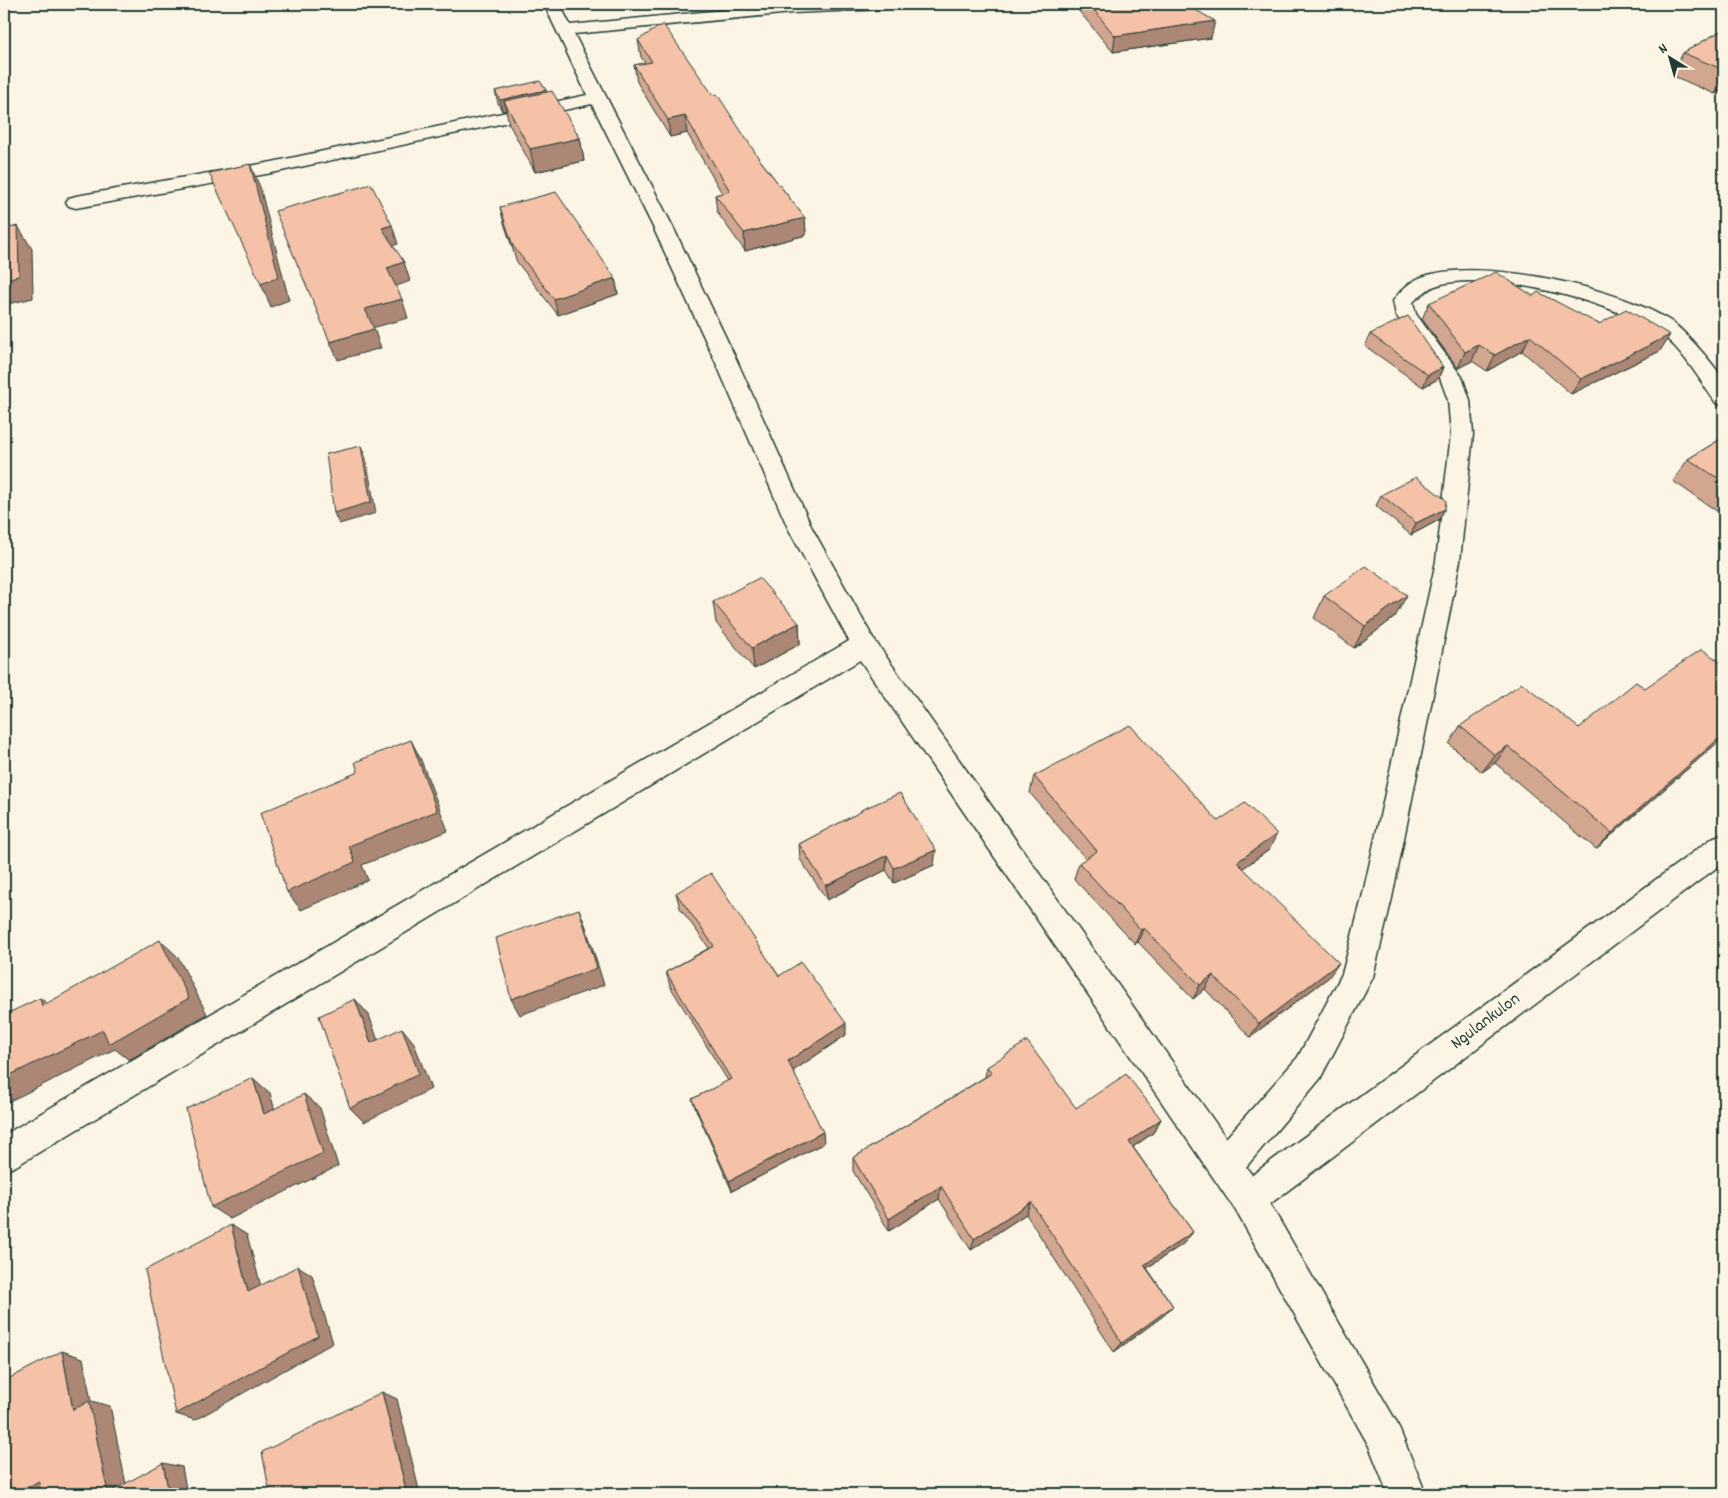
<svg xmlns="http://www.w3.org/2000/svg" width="1728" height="1498" font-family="Dekko,sans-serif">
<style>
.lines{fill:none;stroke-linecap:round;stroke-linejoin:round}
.minor-casing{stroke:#1f3d34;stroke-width:3}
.minor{fill:#fcf5e5;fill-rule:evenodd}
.wall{fill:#d3a690;stroke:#1f3d34}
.shaded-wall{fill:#ac8775;stroke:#1f3d34}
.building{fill:#f5c1a7;stroke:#1f3d34}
.labels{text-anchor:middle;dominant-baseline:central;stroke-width:4;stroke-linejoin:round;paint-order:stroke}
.street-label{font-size:18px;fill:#1f3d34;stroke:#fcf5e5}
</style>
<rect width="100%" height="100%" fill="#fcf5e5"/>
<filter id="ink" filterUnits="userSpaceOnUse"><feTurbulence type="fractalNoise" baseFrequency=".02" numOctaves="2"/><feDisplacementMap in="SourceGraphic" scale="10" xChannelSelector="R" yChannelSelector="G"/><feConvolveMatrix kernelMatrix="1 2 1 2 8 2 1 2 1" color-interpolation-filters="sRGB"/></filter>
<g filter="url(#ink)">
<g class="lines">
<defs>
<path id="minor" d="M544,4H560L570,25L786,4H891L889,7L883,9L792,13L574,34L673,227L738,363L812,528L873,638L1226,1138L1298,1057L1342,974L1362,898L1436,561L1451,434L1448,400L1440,378L1396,315L1393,301C1400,291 1410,281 1422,277C1479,256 1622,288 1672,322C1684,331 1720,369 1724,383C1726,388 1724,399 1724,405L1716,403C1698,378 1682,347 1655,330C1610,302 1486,268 1435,286C1427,289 1420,296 1413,302L1416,314L1462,377L1470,400L1473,434L1460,561L1392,898L1373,977L1320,1079L1246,1167L1252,1175L1714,837L1724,834V862L1270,1204L1396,1421L1426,1494H1388L1369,1446L1236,1211L860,660L16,1166L4,1171V1135L849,641L788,528L716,363L653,227L592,104L272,173L76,208L69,206L66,202L69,198L76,196L272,162L587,95Z"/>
</defs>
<use href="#minor" class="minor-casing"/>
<use href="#minor" class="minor"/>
</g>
<g class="wall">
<path d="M1073,4H1185L1211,38L1113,52Z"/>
<path d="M1724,29V89L1715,94L1671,75L1683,53Z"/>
<path d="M638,40L713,95L760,160L805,218L806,235L745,251L717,212L715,195L722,193L687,133L670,137L637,82L634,65L645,63L641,57Z"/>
<path d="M546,90V92L580,138L584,161L535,172L509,124L506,110L502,111L498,103L495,91Z"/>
<path d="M500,207L615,278L618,294L558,315L517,262L504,223Z"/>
<path d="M1533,296L1599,324L1660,351L1571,394L1522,351L1487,371L1472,361L1458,368L1422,319L1429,303Z"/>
<path d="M1370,334L1443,367L1438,379L1423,387L1365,346Z"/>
<path d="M1724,437V516L1673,481L1688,459Z"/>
<path d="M1381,495L1439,520L1411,535L1376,506Z"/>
<path d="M1324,596L1395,617L1354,648L1314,618Z"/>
<path d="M713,602L799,623L800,644L754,669L716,623Z"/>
<path d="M1645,688L1724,737L1596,849L1495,763L1482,772L1449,744L1460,726L1579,728Z"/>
<path d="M1034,776L1218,821L1269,850L1243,868L1329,977L1250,1037L1205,989L1193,999L1138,942L1135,944L1074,879L1079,863L1086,859L1030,793Z"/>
<path d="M861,810L934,865L894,883L886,870L827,900L800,859L799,844L861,812Z"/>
<path d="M676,893L779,976L846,1035L793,1071L824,1143L732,1191L696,1110L692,1099L728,1081L670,986L666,972L709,948L680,908Z"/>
<path d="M987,1067L1076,1108L1161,1119L1153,1133L1133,1147L1193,1232L1183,1244L1147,1268L1173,1306L1163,1316L1114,1352L1026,1214L971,1250L939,1199L889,1231L853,1171V1158L985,1077Z"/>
</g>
<g class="shaded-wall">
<path d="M1215,21L1211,38L1113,52L1115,36Z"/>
<path d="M1724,77V89L1715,94Z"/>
<path d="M546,90L548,101H504L506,110L502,111L500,100Z"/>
<path d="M685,116L687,133L670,137L668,120Z"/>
<path d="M580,138L584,161L535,172L530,149Z"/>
<path d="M250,164L260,187L289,300L271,307L261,284Z"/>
<path d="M805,218L806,235L745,251L744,233Z"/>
<path d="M392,225L398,244L388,247L382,228Z"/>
<path d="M18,226L32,249L33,298L4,305V279Z"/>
<path d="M404,262L410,281L394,287L387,268Z"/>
<path d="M615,278L618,294L558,315L554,299Z"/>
<path d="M402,299L408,318L372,328L365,309Z"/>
<path d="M374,329L381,348L338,360L330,342Z"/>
<path d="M1670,335L1660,351L1571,394L1581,379Z"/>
<path d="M1530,336L1522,351L1487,371L1495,355Z"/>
<path d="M1479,345L1472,361L1458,368L1465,352Z"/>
<path d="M1443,367L1438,379L1423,387L1428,375Z"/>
<path d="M361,446L366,458L376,513L339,524L334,513Z"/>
<path d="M1445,509L1439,520L1411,535L1416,523Z"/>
<path d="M1407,595L1395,617L1354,648L1365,626Z"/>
<path d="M799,623L800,644L754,669L752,648Z"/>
<path d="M1724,734V737L1596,849L1612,833Z"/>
<path d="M411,740L421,760L448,831L362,865L368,880L301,910L287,892L349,846Z"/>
<path d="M1508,746L1495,763L1482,772L1495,755Z"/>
<path d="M1277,834L1269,850L1229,878L1237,862Z"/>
<path d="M936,850L934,865L894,883V868Z"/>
<path d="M887,855L886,870L827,900L826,886Z"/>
<path d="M579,909L586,927L604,985L520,1015L511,999Z"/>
<path d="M1144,928L1138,942L1135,944L1141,930Z"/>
<path d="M160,940L178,957L207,1014L129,1060L115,1049L4,1104V1078Z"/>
<path d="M1339,963L1329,977L1250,1037L1259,1024Z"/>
<path d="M1213,975L1205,989L1193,999L1200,985Z"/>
<path d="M40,998L62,1015L42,1006Z"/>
<path d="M355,999L369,1015L384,1058L371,1043Z"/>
<path d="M846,1023V1035L790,1073L788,1061Z"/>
<path d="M402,1028L414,1043L431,1089L364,1122L350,1108Z"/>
<path d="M253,1078L270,1093L280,1128L264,1114Z"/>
<path d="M304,1094L320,1108L338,1166L230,1219L211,1207Z"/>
<path d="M1161,1119L1153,1133L1121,1155L1129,1142Z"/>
<path d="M823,1132L824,1143L732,1191L729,1181Z"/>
<path d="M941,1186L939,1199L889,1231V1219Z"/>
<path d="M1031,1202L1026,1214L971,1250L974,1239Z"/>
<path d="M231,1225L247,1235L265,1301L248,1292Z"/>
<path d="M1193,1232L1183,1244L1136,1275L1144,1265Z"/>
<path d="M298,1266L312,1275L333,1343L195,1420L176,1414Z"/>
<path d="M1173,1306L1163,1316L1114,1352L1122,1343Z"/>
<path d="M62,1351L83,1358L91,1401L110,1406L128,1494L108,1493L73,1410Z"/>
<path d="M382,1392L397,1399L420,1494H407Z"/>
<path d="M163,1463L182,1467L187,1494H169Z"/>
<path d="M39,1481L45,1494H15Z"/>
</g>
<g class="building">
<path d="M1089,4H1185L1215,21L1115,36Z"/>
<path d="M663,24L713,95L717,94L760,160L805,218L744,233L715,195L730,191L685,116L668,120L634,65L652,62L638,40Z"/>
<path d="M1724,29V70L1683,53Z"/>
<path d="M540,81L546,90L500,100L495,91Z"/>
<path d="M552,91L580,138L530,149L504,101Z"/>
<path d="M250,164L279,277L261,284L209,173Z"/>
<path d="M371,184L392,225L382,228L404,262L387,268L402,299L365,309L374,329L330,342L275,211Z"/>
<path d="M556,192L615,278L554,299L513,246L500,207Z"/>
<path d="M18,226L19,276L4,279V229Z"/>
<path d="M1496,272L1533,296L1538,292L1599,324L1626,309L1670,335L1581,379L1530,336L1495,355L1479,345L1465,352L1429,303Z"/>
<path d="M1408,316L1443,367L1428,375L1370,334Z"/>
<path d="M1724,437V482L1688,459Z"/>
<path d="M361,446L371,502L334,513L326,454Z"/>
<path d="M1416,477L1446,500L1445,509L1416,523L1381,495Z"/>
<path d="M1366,566L1407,595L1365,626L1324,596Z"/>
<path d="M759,578L799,623L752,648L713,602Z"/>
<path d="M1702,649L1724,665V734L1612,833L1508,746L1495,755L1460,726L1522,683L1579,728L1636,682L1645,688Z"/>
<path d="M1130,725L1218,821L1245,803L1277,834L1237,862L1339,963L1259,1024L1213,975L1200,985L1144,928L1141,930L1079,863L1097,851L1034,776Z"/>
<path d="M411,740L437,811L349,846L355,862L287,892L260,813L358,772L355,762Z"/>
<path d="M900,793L936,850L894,868L887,855L826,886L799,844L862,811L861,810Z"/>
<path d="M711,873L779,976L801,962L846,1023L788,1061L823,1132L729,1181L692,1099L731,1079L666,972L714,946L676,893Z"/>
<path d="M579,909L597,968L511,999L496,938Z"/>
<path d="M160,940L189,998L109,1044L103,1030L4,1078V1015L40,998L42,1006Z"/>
<path d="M355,999L371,1043L402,1028L419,1074L350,1108L319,1016Z"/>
<path d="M1027,1041L1076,1108L1126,1074L1161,1119L1129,1142L1193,1232L1144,1265L1173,1306L1122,1343L1031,1202L974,1239L941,1186L889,1219L853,1158L992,1073L987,1067Z"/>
<path d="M253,1078L264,1114L304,1094L323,1153L211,1207L186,1109Z"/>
<path d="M231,1225L248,1292L298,1266L318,1336L176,1414L145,1270Z"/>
<path d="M62,1351L73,1410L89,1401L108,1493L163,1463L169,1494H41L39,1481L15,1494H8L4,1471V1381Z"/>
<path d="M382,1392L407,1494H270L262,1452Z"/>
</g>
</g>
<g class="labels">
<g class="street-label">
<text transform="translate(1486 1022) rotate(-37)">Ngulankulon</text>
</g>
</g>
<rect width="1728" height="1498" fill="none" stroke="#fcf5e5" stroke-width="20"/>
<rect x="10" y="10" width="1708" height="1478" fill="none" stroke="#1f3d34" stroke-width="2" filter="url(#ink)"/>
<g transform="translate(1670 58) rotate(323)" stroke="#fcf5e5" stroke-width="4" paint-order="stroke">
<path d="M0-4L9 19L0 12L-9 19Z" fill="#1f3d34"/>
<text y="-8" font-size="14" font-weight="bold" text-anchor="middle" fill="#1f3d34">N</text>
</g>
</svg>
